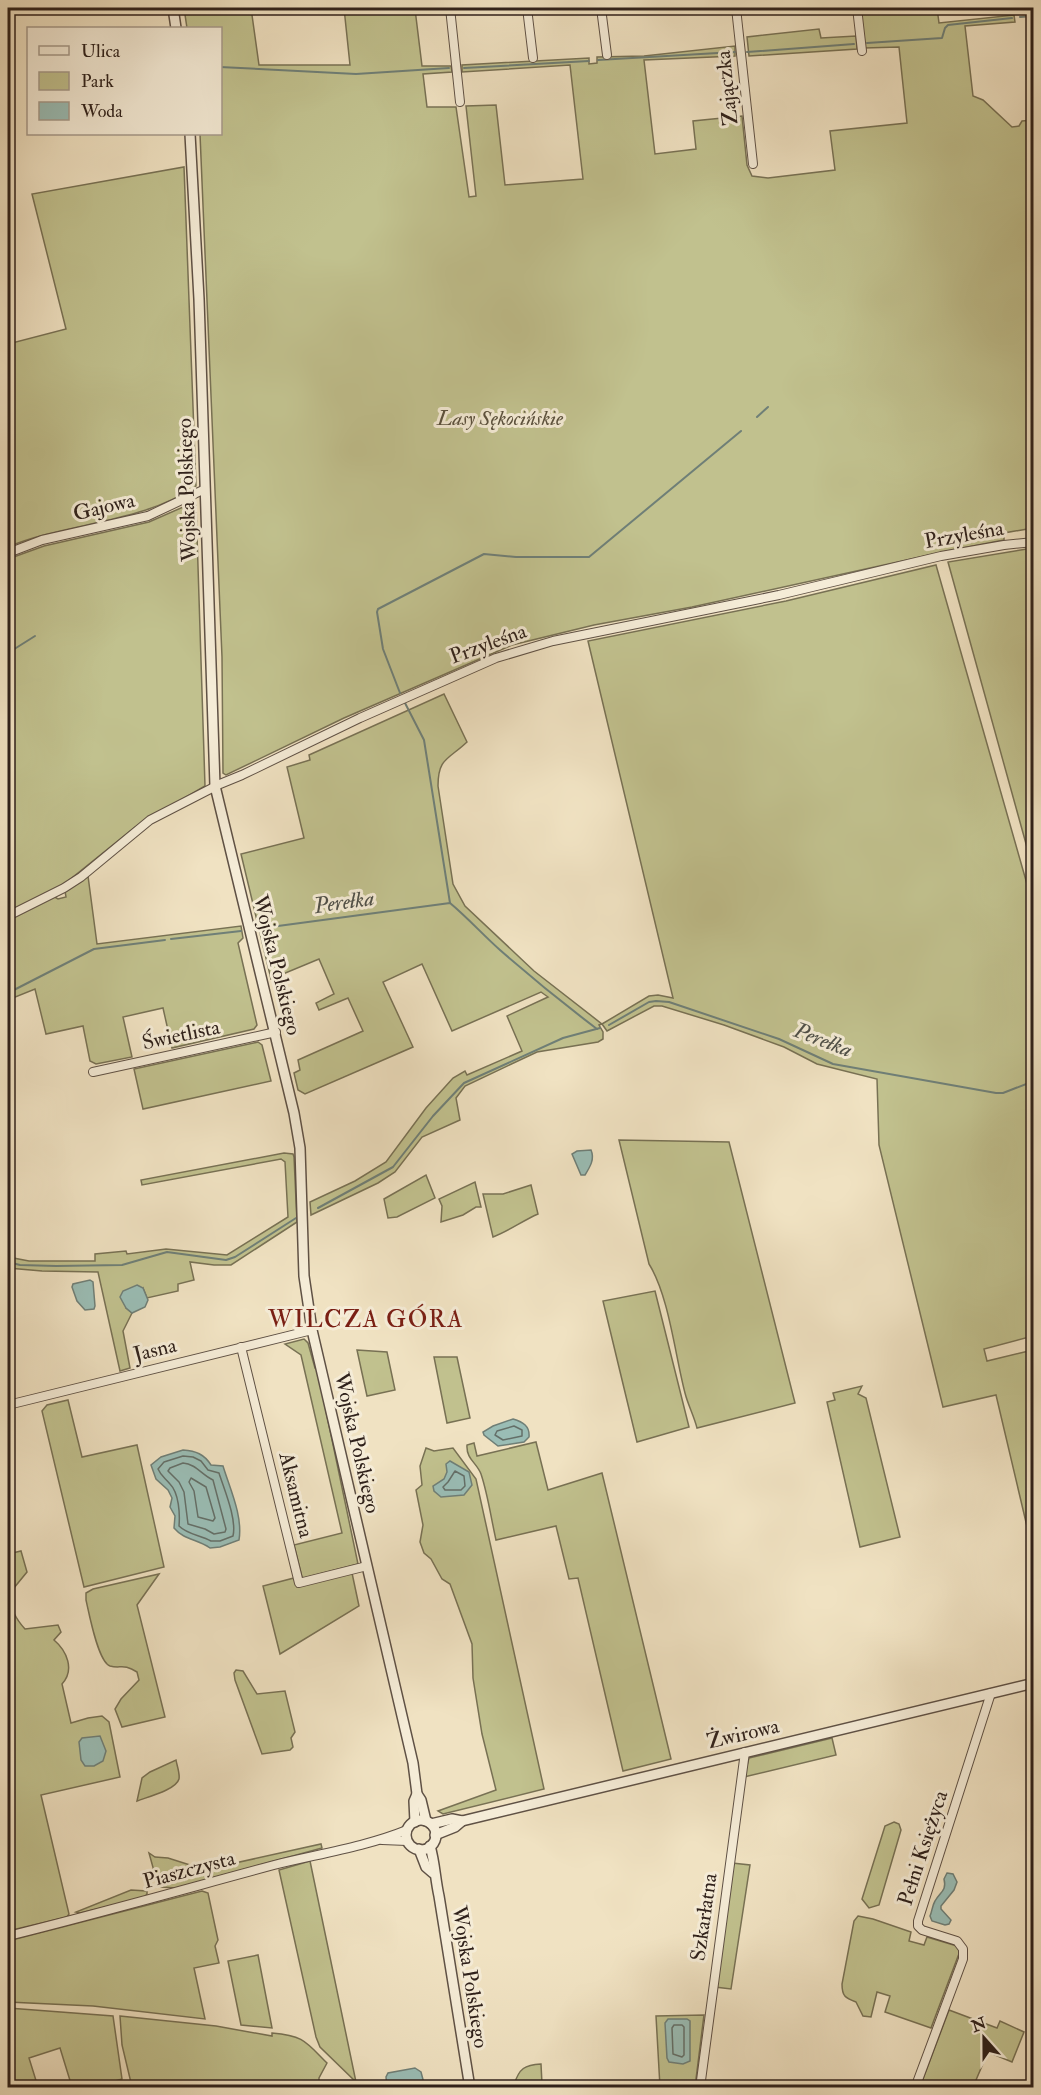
<svg xmlns="http://www.w3.org/2000/svg" width="1041" height="2095" font-family="'IM FELL Double Pica',serif">
<style>
.green{fill:#c1c18e;stroke:#787154;stroke-width:1.5}
.water{fill:#9abdb5;stroke:#6f7f77;stroke-width:1.5}
.lines{fill:none;stroke-linecap:round;stroke-linejoin:round}
.shore{stroke:#646f68;stroke-width:1.5}
.stream{stroke:#6f7f77;stroke-width:2}
.minor-casing{stroke:#5f5145;stroke-width:10}
.tertiary-casing{stroke:#5f5145;stroke-width:12}
.minor{stroke:#f5ecd7;stroke-width:8}
.tertiary{stroke:#f5ecd7;stroke-width:9}
.labels{text-anchor:middle;dominant-baseline:central;stroke-width:6;stroke-linejoin:round;paint-order:stroke}
.street-label{font-size:21px;fill:#2f211b;stroke:#f5ecd7}
.park-label{font-size:21px;font-style:italic;fill:#5b513e;stroke:#f5ecd7}
.water-label{font-size:22px;font-style:italic;fill:#4f5049;stroke:#f5ecd7}
.quarter-label{font-size:24px;letter-spacing:1.5px;fill:#7a1f14;stroke:#f5ecd7}
</style>
<rect width="100%" height="100%" fill="#f0e2c2"/>
<filter id="stains"><feTurbulence type="fractalNoise" baseFrequency=".00333" numOctaves="4"/><feColorMatrix values="0 0 0 0 .2 0 0 0 0 .09 0 0 0 0 .02 0 0 0 .5 -.17"/></filter>
<radialGradient id="worn" r=".72"><stop offset=".6" stop-color="#630" stop-opacity="0"/><stop offset="1" stop-color="#630" stop-opacity=".3"/></radialGradient>
<g class="green">
<path d="M184,8H251L259,65H350L344,8H441L415,9L422,66H451L452,72L423,74L427,107H456L469,197L476,196L466,106L496,105L505,185L583,179L570,65L462,72V65L589,58V64L597,63V57L644,56L735,46V56L644,60L655,154L696,149L693,121L742,116L747,165L752,176L768,178L835,170L830,131L907,123L899,47L864,48L860,8H937L939,23L1014,15L1015,22L965,26L973,96L983,100L1012,127L1019,126L1022,121L1033,120V528L1004,533V540L952,550L692,607L594,625L512,645L344,718L226,775L223,773L222,657L200,134H220V28H187Z"/>
<path d="M819,29L821,38L856,36L857,49L749,56L747,37Z"/>
<path d="M184,167L196,486C140,524 68,522 8,547V344L66,329L32,194Z"/>
<path d="M190,504H196L205,786L135,827L63,885L8,914V559L44,546L149,522Z"/>
<path d="M1033,548H1034L1033,869L948,562Z"/>
<path d="M936,565L1033,905V1336L984,1349L987,1361L1033,1350V1552L996,1395L943,1407L879,1145L877,1079L817,1064L784,1047L724,1025L662,1006H654L607,1031L602,1024L599,1025L603,1032V1039L598,1042L537,1052L465,1086L456,1098L460,1120L422,1137L395,1172L378,1183L311,1215L310,1202L355,1181L386,1162L426,1108L453,1078L465,1071L467,1075L522,1051L507,1016L548,997L541,992L452,1031L422,964L383,982L413,1047L305,1094L298,1090L294,1073L300,1070L298,1060L363,1031L348,998L319,1010L316,1003L334,994L319,959L271,979L241,854L304,838L287,767L310,760L309,755L444,694L467,742C448,760 438,758 438,786L453,884L465,906L534,971L602,1024L649,996L658,995L673,998L588,641L786,601Z"/>
<path d="M88,876L97,944L241,926L243,938L238,943L257,1025L254,1029L172,1048L163,1008L123,1017L132,1057L96,1064L90,1061L83,1026L46,1034L35,989L8,1000V919L53,896L58,899L66,897L65,891Z"/>
<path d="M258,1042L262,1045L271,1081L143,1109L134,1069Z"/>
<path d="M619,1140L729,1142L795,1403L697,1428C694,1416 688,1405 685,1393C675,1355 669,1296 649,1264Z"/>
<path d="M284,1153L293,1154L294,1157L297,1222L231,1265H214L190,1262L194,1280L178,1284V1291L147,1298L143,1288L126,1308L132,1313L123,1331L130,1368L120,1371L98,1272L42,1271L8,1268V1257L29,1261H95V1254L126,1251L127,1254L166,1249L227,1255L288,1217L285,1162L281,1159L142,1185L141,1180Z"/>
<path d="M426,1175L435,1198L397,1217L388,1218L384,1199Z"/>
<path d="M475,1182L481,1207H476L463,1215L441,1222L442,1206L439,1199Z"/>
<path d="M531,1185L538,1214C522,1221 509,1231 493,1237L483,1194H503Z"/>
<path d="M655,1291L689,1427L637,1442L603,1301Z"/>
<path d="M304,1339L308,1343L315,1368H317L358,1564L304,1578L302,1577L294,1545L342,1533L301,1355L285,1344Z"/>
<path d="M357,1350L387,1352L395,1390L367,1396Z"/>
<path d="M434,1357H457L470,1418L447,1423Z"/>
<path d="M862,1386L858,1394L866,1398L900,1537L860,1547L827,1402L835,1400L833,1393Z"/>
<path d="M68,1400L82,1457L137,1445L164,1567L84,1587L42,1411L47,1405Z"/>
<path d="M536,1442L548,1490L602,1473L671,1759L623,1771L578,1578L569,1579L556,1526L496,1540C491,1518 488,1495 481,1474C477,1463 466,1459 467,1445L474,1443L477,1456Z"/>
<path d="M426,1448L434,1451L453,1448L476,1479L544,1789L443,1814L438,1811L496,1790L482,1734L473,1678L472,1644L450,1584L442,1579L431,1559L424,1553L420,1542L423,1525L416,1490L422,1485L420,1466Z"/>
<path d="M21,1551L27,1572L9,1594C11,1609 15,1618 25,1629L58,1625L61,1632L54,1640C67,1651 75,1670 62,1684L71,1723L88,1718L102,1716L109,1722L120,1777L41,1795L69,1914L67,1917L8,1931V1740L10,1739L8,1730V1554Z"/>
<path d="M352,1573L359,1606L280,1654L263,1586L294,1578L297,1587Z"/>
<path d="M159,1574L137,1605L165,1717L122,1727L115,1709L121,1699L139,1680L137,1672C123,1663 121,1669 110,1666C98,1662 89,1613 86,1600V1593L93,1589Z"/>
<path d="M236,1670L243,1671L257,1694L285,1691L295,1732L291,1738L293,1747L290,1750L262,1754L235,1680L234,1673Z"/>
<path d="M832,1738L836,1755L744,1777L749,1758Z"/>
<path d="M176,1760C177,1766 180,1773 179,1779C176,1790 147,1797 137,1801L142,1778L150,1772Z"/>
<path d="M894,1822L899,1824L901,1830L879,1905L869,1908L862,1899L885,1826Z"/>
<path d="M321,1844L322,1848L176,1888L161,1887L157,1882L149,1853L155,1857L168,1858L190,1865L217,1867Z"/>
<path d="M310,1861L356,2082L320,2047L316,2037L279,1870Z"/>
<path d="M732,1863L750,1865L731,1989L715,1987Z"/>
<path d="M131,1890L147,1891V1894L144,1898L80,1913L76,1912Z"/>
<path d="M202,1891L208,1893L218,1940L215,1946L219,1963L194,1968L205,2019L93,2006L8,2002V1941Z"/>
<path d="M858,1916L873,1919L911,1932L909,1941L924,1945L927,1937L957,1946L960,1951L931,2028L885,2012L890,1996L877,1992L871,2017L863,2016L856,2002C845,1998 842,1996 842,1984L854,1921Z"/>
<path d="M258,1955L272,2028L241,2025L228,1961Z"/>
<path d="M8,2008L113,2016L122,2079L95,2087H72L60,2048L29,2058L38,2087H8Z"/>
<path d="M949,2010L997,2028L1000,2021L1024,2032L1012,2062L988,2052L973,2087H920Z"/>
<path d="M704,2015L695,2087H660L656,2016Z"/>
<path d="M120,2016L216,2026L272,2036V2033C304,2036 305,2041 327,2063L319,2078V2087H132L122,2045Z"/>
<path d="M541,2064L542,2084H571V2087H521L514,2085C519,2068 525,2065 541,2064Z"/>
</g>
<g class="water">
<path d="M591,1150C595,1159 590,1167 585,1175H581L572,1154L577,1151Z"/>
<path d="M90,1280L93,1282L95,1306L94,1309L85,1310L77,1301L72,1287L73,1284Z"/>
<path d="M137,1285L143,1288L148,1300L145,1307L132,1313L126,1308L120,1297L123,1291Z"/>
<path d="M513,1419C523,1422 530,1426 529,1437L524,1442L498,1446L484,1435L483,1432L493,1426Z"/>
<path d="M183,1450C196,1451 204,1454 211,1465L223,1466C230,1489 243,1516 239,1540L220,1547L210,1548C197,1539 184,1540 174,1528L175,1516L170,1507L172,1498L168,1490L156,1479L151,1465L161,1457Z"/>
<path d="M450,1461L469,1472L472,1485L464,1495L441,1497L434,1491L433,1486L444,1479L447,1472L446,1464Z"/>
<path d="M100,1736L106,1751L103,1761L94,1766H85L81,1760L79,1742L82,1738Z"/>
<path d="M947,1873L953,1874L957,1882L954,1890L941,1906V1909L951,1920L949,1924L945,1925L932,1921L930,1916C932,1912 932,1906 935,1901C940,1892 947,1891 944,1879Z"/>
<path d="M668,2019H687L690,2021V2061L683,2064L669,2062L667,2058L665,2023Z"/>
<path d="M415,2068L421,2072L425,2087H387L386,2077L388,2073Z"/>
</g>
<g class="lines">
<g class="shore">
<path d="M514,1426L522,1430V1436L503,1440L495,1435L497,1431Z"/>
<path d="M183,1456L193,1457L201,1461L208,1470L219,1473C224,1489 237,1519 233,1536L220,1541H211C201,1535 188,1535 179,1526C180,1514 179,1493 170,1484C165,1478 161,1476 158,1469L164,1462Z"/>
<path d="M183,1463C196,1464 202,1475 213,1480L226,1529L225,1532L214,1534L205,1529L188,1524L184,1492L179,1482L168,1471L170,1468Z"/>
<path d="M455,1471L464,1476L465,1486L461,1490H445L443,1487L448,1482Z"/>
<path d="M191,1478L206,1487L215,1518L213,1521L198,1517L194,1491L189,1482Z"/>
<path d="M674,2025H682L684,2027V2055L682,2057L673,2054L672,2028Z"/>
</g>
<g class="stream">
<path d="M1020,17L1034,16"/>
<path d="M867,43L942,38L945,28L948,25L1012,18"/>
<path d="M747,52L854,44"/>
<path d="M598,60L735,52"/>
<path d="M220,67L356,74L449,68"/>
<path d="M464,68L589,61"/>
<path d="M757,417L768,407"/>
<path d="M8,653L35,636"/>
<path d="M400,693L383,649L377,612L378,609L484,554L516,557H589L741,431"/>
<path d="M405,703L424,740L450,903"/>
<path d="M263,928L450,903C468,918 483,935 500,950C532,978 564,1004 597,1029"/>
<path d="M171,939L241,931"/>
<path d="M8,993L94,949L165,940"/>
<path d="M609,1025L649,1002L656,1001L669,1002L779,1039L833,1064L996,1093H1003L1034,1081"/>
<path d="M318,1208L393,1167L433,1116L464,1083L563,1038L600,1028"/>
<path d="M8,1262L20,1265L56,1266L122,1265L167,1252L226,1260L235,1257L296,1218"/>
</g>
<defs>
<g id="minor">
<path d="M450,8L460,102"/>
<path d="M527,8L533,58"/>
<path d="M601,8L607,55"/>
<path d="M736,8L753,164"/>
<path d="M857,8L862,51"/>
<path d="M8,553L42,540L148,516L205,489"/>
<path d="M8,916L64,888L81,877L150,820L220,784L242,775L360,718L496,658L553,641L779,595L941,556L1004,545L1034,542"/>
<path d="M93,1072L276,1032"/>
<path d="M241,1347L299,1583L367,1566"/>
<path d="M8,1405L312,1330"/>
<path d="M382,1840L407,1841"/>
<path d="M8,1936C97,1914 185,1889 274,1865C318,1854 365,1847 407,1830"/>
<path d="M700,2088L745,1752"/>
<path d="M915,2088L963,1959V1949L957,1941L922,1930L918,1926V1921L991,1693"/>
</g>
<g id="tertiary">
<path d="M173,8L176,28"/>
<path d="M190,134L199,299L215,786L294,1113L300,1148L304,1276L312,1330L413,1763L417,1794L421,1800L426,1821"/>
<circle cx="421" cy="1835" r="15"/>
<path d="M415,1822L414,1801L417,1794"/>
<path d="M431,1824L452,1819L462,1821L1034,1683"/>
<path d="M435,1835L455,1827L462,1821"/>
<path d="M430,1846C435,1863 435,1878 439,1896L470,2088"/>
<path d="M419,1849L426,1867L433,1873"/>
</g>
</defs>
<use href="#minor" class="minor-casing"/>
<use href="#tertiary" class="tertiary-casing"/>
<use href="#minor" class="minor"/>
<use href="#tertiary" class="tertiary"/>
</g>
<g class="labels">
<g class="street-label">
<text transform="translate(727 88) rotate(-96)">Zajączka</text>
<text transform="translate(187 490) rotate(-92)">Wojska Polskiego</text>
<text transform="translate(104 507) rotate(-13)">Gajowa</text>
<text transform="translate(964 535) rotate(-10)">Przyleśna</text>
<text transform="translate(488 644) rotate(-20)">Przyleśna</text>
<text transform="translate(277 965) rotate(76)">Wojska Polskiego</text>
<text transform="translate(181 1035) rotate(-12)">Świetlista</text>
<text transform="translate(155 1350) rotate(-14)">Jasna</text>
<text transform="translate(357 1443) rotate(77)">Wojska Polskiego</text>
<text transform="translate(296 1495) rotate(76)">Aksamitna</text>
<text transform="translate(743 1734) rotate(-13)">Żwirowa</text>
<text transform="translate(923 1848) rotate(-72)">Pełni Księżyca</text>
<text transform="translate(189 1870) rotate(-15)">Piaszczysta</text>
<text transform="translate(704 1917) rotate(-82)">Szkarłatna</text>
<text transform="translate(470 1977) rotate(81)">Wojska Polskiego</text>
</g>
<g class="park-label">
<text x="500" y="418">Lasy Sękocińskie</text>
</g>
<g class="water-label">
<text transform="translate(344 902) rotate(-8)">Perełka</text>
<text transform="translate(823 1040) rotate(21)">Perełka</text>
</g>
<g class="quarter-label">
<text x="366" y="1319">WILCZA GÓRA</text>
</g>
</g>
<rect width="1041" height="2095" fill="none" stroke="#f0e2c2" stroke-width="30"/>
<rect x="9" y="9" width="1023" height="2077" fill="none" stroke="#2f211b" stroke-width="3"/>
<rect x="15" y="15" width="1011" height="2065" fill="none" stroke="#2f211b" stroke-width="1.5"/>
<rect x="27" y="27" width="195" height="108" fill="#f5ecd7" stroke="#a69b8c" stroke-width="1.5"/>
<rect x="39" y="46" width="30" height="9" fill="#f5ecd7" stroke="#a69b8c" stroke-width="1.5"/>
<text x="81" y="57" font-size="18" fill="#2f211b">Ulica</text>
<rect x="39" y="72" width="30" height="18" fill="#c1c18e" stroke="#a69b8c" stroke-width="1.5"/>
<text x="81" y="87" font-size="18" fill="#2f211b">Park</text>
<rect x="39" y="102" width="30" height="18" fill="#9abdb5" stroke="#a69b8c" stroke-width="1.5"/>
<text x="81" y="117" font-size="18" fill="#2f211b">Woda</text>
<g transform="translate(984 2038) rotate(339)" stroke="#f5ecd7" stroke-width="4.5" paint-order="stroke">
<path d="M0-4.5L10 22L0 15L-10 22Z" fill="#2f211b"/>
<text y="-9" font-size="16" font-weight="bold" text-anchor="middle" fill="#2f211b">N</text>
</g>
<rect width="100%" height="100%" filter="url(#stains)"/>
<rect width="100%" height="100%" fill="url(#worn)"/>
</svg>
